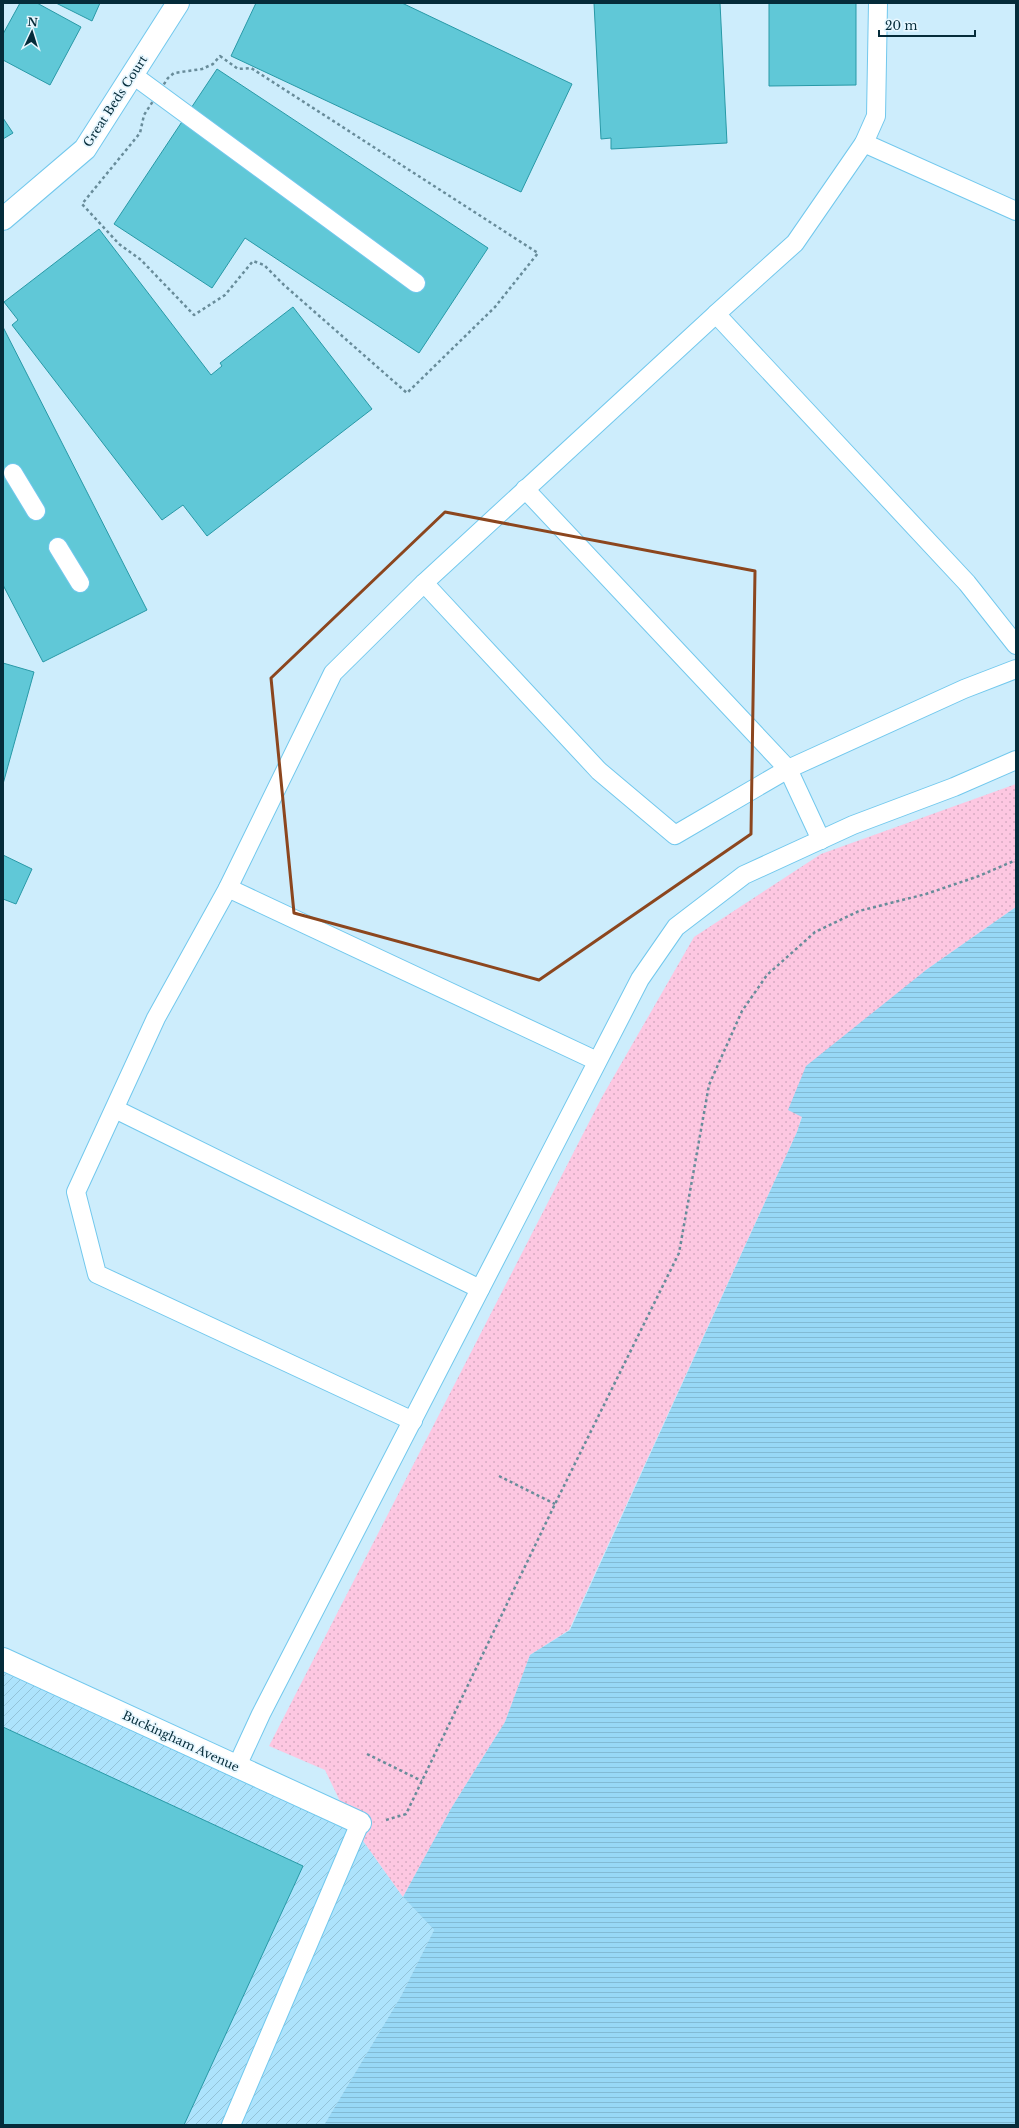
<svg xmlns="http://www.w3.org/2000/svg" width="1019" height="2128" font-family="'Libre Baskerville',serif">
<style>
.industrial{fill:url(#industrial-furrows)}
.grass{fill:url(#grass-dots)}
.water{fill:url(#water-rules)}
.building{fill:#60c8d7;stroke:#2899a7}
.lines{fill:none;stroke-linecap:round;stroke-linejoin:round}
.lane-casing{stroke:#72c8ed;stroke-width:20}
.street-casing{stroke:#72c8ed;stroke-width:24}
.path{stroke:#688c9a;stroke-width:2.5;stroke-dasharray:3 3;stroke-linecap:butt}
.lane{stroke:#fff;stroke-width:18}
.street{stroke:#fff;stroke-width:22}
.marked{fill:none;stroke:#8c461e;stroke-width:3;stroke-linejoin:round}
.labels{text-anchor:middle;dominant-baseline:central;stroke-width:3.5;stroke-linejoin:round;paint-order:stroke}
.street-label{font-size:12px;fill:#052c3a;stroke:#e7f7ff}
</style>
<defs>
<pattern id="industrial-furrows" width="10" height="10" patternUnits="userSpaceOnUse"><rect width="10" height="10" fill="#ade3fc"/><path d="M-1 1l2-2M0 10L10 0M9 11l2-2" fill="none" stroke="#93c3d9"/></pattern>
<pattern id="grass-dots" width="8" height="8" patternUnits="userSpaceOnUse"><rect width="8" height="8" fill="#fdc7e1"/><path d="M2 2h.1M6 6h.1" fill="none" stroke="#d7abc2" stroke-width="1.8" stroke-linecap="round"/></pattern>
<pattern id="water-rules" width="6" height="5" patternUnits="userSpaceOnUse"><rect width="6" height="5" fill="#98d8f6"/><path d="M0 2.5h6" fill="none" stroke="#82bad4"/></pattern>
</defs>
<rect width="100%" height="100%" fill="#cdedfc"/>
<path class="industrial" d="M3,1659L351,1824L403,1897L434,1930L401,1996L324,2125H3Z"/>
<path class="grass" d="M1016,784V907L926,970L802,1116L797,1132L569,1630L530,1655L505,1722L452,1807L403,1897L351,1824L325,1770L269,1746L602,1097L694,937L821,854Z"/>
<path class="water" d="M1016,907V2125H324L401,1996L434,1930L403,1897L452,1807L505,1722L530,1655L570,1630L797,1132L802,1117L788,1110L806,1066L926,970Z"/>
<g class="building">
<path d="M20,3H37L81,27L50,85L3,60V34Z"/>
<path d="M56,3H100L92,21Z"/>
<path d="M256,3H402L572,84L521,192L231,56Z"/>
<path d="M594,3H720L727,143L611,149V138L601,139Z"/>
<path d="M769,3H856V85L769,86Z"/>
<path d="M217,69L488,248L419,353L245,238L212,288L114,224Z"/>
<path d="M3,118L13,133L3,139Z"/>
<path d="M99,229L211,375L222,366L220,363L293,307L372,409L207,536L183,505L162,520L12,325L18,320L4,302Z"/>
<path d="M3,327L147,610L43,662L3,585Z"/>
<path d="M3,663L34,672L3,784Z"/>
<path d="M3,855L32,869L16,904L3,899Z"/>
<path d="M3,1727L303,1866L184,2125H3Z"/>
</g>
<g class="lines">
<defs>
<g id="lane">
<path d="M878,3L876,116L864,143L795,243L716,314L967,583L1016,645"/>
<path d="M133,75L416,283"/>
<path d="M864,143L1016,211"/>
<path d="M716,314L424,583L599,771L675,835L788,769L964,689L1016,669"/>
<path d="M13,473L36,511"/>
<path d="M525,489L788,769L821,840"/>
<path d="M58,547L80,583"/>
<path d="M228,888L597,1061"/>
<path d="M115,1109L480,1289"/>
<path d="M413,1421L97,1274L76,1192L156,1018L228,888L333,673L424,583"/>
<path d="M237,1766L261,1714L640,979L676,927L744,875L853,825L954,787L1016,760"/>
<path d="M231,2125L360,1823"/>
</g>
<g id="street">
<path d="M3,219L85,149L178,3"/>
<path d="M3,1659L360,1823"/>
</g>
</defs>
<use href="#lane" class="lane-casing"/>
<use href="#street" class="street-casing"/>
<g class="path">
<path d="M220,56L238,69L251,68L538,253L495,307L407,393L284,285L264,265L253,261L225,295L194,315L141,260L119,244L82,204L140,133L144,115L168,78L174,73L202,69L213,64Z"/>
<path d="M499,1476L555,1504"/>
<path d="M367,1754L422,1781"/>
<path d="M386,1820L406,1814L555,1504L679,1253L709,1085L742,1011L767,975L815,932L859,911L926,894L979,876L1016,860"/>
</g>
<use href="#lane" class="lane"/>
<use href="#street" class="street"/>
</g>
<path class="marked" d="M445,512L755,571L751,834L539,980L294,913L271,678Z"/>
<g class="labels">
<g class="street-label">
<text transform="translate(115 101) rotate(-57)">Great Beds Court</text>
<text transform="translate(181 1741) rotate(25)">Buckingham Avenue</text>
</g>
</g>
<rect width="1019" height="2128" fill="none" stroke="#052c3a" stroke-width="8"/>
<g transform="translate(32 32) rotate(4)" stroke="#e7f7ff" stroke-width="3" paint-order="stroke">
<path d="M0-3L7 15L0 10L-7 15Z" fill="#052c3a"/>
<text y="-6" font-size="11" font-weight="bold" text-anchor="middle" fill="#052c3a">N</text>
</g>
<path d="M879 30v6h96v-6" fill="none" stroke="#052c3a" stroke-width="2"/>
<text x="885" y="30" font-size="12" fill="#052c3a" stroke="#e7f7ff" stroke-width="3" paint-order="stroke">20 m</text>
</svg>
